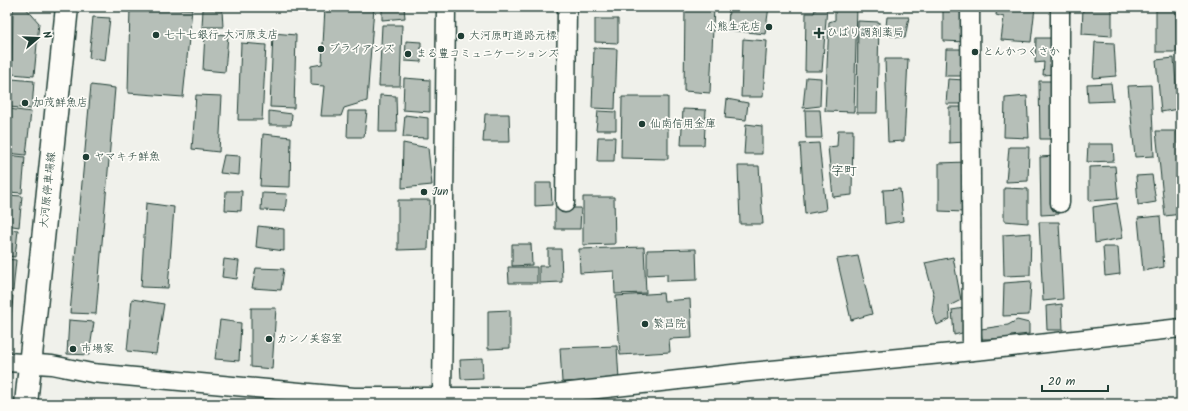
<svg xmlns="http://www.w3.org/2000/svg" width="1188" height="411" font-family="Kalam,'Klee One',sans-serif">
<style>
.building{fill:#b6bfb8;stroke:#1f3d34}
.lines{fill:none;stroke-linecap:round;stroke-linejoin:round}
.street-casing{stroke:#1f3d34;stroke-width:21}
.secondary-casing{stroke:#1f3d34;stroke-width:25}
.street{stroke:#fdfcf7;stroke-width:18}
.secondary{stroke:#fdfcf7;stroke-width:22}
.poi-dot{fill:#1f3d34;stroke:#fdfcf7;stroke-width:1.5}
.labels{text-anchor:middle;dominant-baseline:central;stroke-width:3.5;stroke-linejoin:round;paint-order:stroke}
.poi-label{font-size:11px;fill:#1f3d34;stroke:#fdfcf7;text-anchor:start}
.street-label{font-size:11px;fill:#1f3d34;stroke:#fdfcf7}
.quarter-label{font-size:13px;fill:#1f3d34;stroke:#fdfcf7}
</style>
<rect width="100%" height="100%" fill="#f0f1eb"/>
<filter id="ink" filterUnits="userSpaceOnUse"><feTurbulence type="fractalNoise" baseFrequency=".025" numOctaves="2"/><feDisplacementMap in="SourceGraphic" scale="8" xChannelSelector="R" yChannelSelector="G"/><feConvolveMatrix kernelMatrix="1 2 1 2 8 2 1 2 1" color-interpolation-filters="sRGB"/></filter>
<g filter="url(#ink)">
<g class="building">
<path d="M13,7H25L39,23L34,76L12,74Z"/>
<path d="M130,7L192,9L183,97L128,93Z"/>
<path d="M325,7H374L367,101L344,108L341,116H321L324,86L311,85V66L322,64Z"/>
<path d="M382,7H404L405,18L382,20Z"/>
<path d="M685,7H714L710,93L684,91Z"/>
<path d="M729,7H769L765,34L728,30Z"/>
<path d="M816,7H827L822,71H805L806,13H814Z"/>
<path d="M835,7H857L854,112L825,111L829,22L835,20Z"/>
<path d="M943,7H964L966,42L943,41Z"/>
<path d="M997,7H1035L1031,42L1001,40L1004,17L996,15Z"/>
<path d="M1083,7H1112V36L1082,34Z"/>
<path d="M1156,7H1176L1177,52H1156Z"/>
<path d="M203,9L222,10L223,27H202Z"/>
<path d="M93,17L110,18L105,61L89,58Z"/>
<path d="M887,17H909L905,38L885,35Z"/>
<path d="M595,19H618V43L595,42Z"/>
<path d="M858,21L879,22L877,113H857Z"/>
<path d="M382,25H402L400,86H379Z"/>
<path d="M7,28H9L8,84H7Z"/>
<path d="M205,33L228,35L225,72L203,70Z"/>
<path d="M273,33L296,35L294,108L270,107Z"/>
<path d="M1036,38H1054L1056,74L1043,75L1044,62L1035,63Z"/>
<path d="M743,39L767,41L763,97H741Z"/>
<path d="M406,41L421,42V62L405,61Z"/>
<path d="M1095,42L1114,43L1116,76L1093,78Z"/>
<path d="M241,43L266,45L262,120H238Z"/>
<path d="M594,48L617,49L615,109L592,108Z"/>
<path d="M946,49H966L965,76H945Z"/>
<path d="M1174,58L1178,109L1161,112L1156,60Z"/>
<path d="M885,59H908L904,141L888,142Z"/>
<path d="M806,77L821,78L820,106L803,108Z"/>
<path d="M404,78L430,80V112L403,110Z"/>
<path d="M12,79L34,81L32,109L9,107Z"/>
<path d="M948,79L965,80V104H946Z"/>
<path d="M1039,81H1056V139H1040Z"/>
<path d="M1111,83L1113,101L1088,102L1087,84Z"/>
<path d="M91,85L115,88L96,314L70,313Z"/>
<path d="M1151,85L1154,156L1135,157L1128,86Z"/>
<path d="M196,95L222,96L219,152L192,149Z"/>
<path d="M380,95L396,96L397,132H379Z"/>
<path d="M1027,96L1029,138L1004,137L1005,98Z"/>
<path d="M622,97H668V159L621,158Z"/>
<path d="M727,99L748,103L746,120L725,118Z"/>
<path d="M949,107H965L966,142L949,143Z"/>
<path d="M9,109L31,112L26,155L7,153V128Z"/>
<path d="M683,109L706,110L704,145H681Z"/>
<path d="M805,110H820L822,138H806Z"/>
<path d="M269,111L292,114L291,125H269Z"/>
<path d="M348,111H367L364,137H347Z"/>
<path d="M598,111L616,112V130H596Z"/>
<path d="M485,114H509L510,142H483Z"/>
<path d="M405,115L428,118V138L403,137Z"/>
<path d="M746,124L762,126V154H744Z"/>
<path d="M838,130H853L852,195L833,197L828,147L837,146Z"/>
<path d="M1156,131H1177L1181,182V214L1165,216Z"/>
<path d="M263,134L291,137L290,187L260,186Z"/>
<path d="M598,137H615L614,161H597Z"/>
<path d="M403,143L428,148L432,185L402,188Z"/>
<path d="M819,143L826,210L805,214L800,144Z"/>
<path d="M1088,144H1113L1114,161L1087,162Z"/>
<path d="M1009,147H1029L1028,181L1006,182Z"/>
<path d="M7,155L25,157L22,193L7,192Z"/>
<path d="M224,155L240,156L239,175L220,173Z"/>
<path d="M1056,156L1059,214L1041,215L1040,157Z"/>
<path d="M966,162L964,212L939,211V163Z"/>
<path d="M738,166H759L763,224H740Z"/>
<path d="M1115,166L1118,199L1089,201V167Z"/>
<path d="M1152,175L1156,202L1138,205L1136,176Z"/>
<path d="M535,183H551L552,205L535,206Z"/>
<path d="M1004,188L1028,189V223L1004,221Z"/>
<path d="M900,189L903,221L885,224L883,190Z"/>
<path d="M226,191H242L241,211L225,210Z"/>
<path d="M262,193L287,194L285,211L261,210Z"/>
<path d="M7,195L22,196L19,227L7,225Z"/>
<path d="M583,197H614L615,244L583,245Z"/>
<path d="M398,200H430L428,249L398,250Z"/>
<path d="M146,203L174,207L168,288L141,287Z"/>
<path d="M1117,203L1123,238L1095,243L1093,207Z"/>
<path d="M555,208H581L580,229H555Z"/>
<path d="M1160,216L1164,267L1143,271L1138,218Z"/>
<path d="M1039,222H1059L1063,299L1043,301Z"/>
<path d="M258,226L284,229V251L256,247Z"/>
<path d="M7,229L18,230L15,257L7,256Z"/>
<path d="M1031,233L1030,275L1004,276L1003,235Z"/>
<path d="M512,244H531L532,265L512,266Z"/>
<path d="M644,247L646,293L615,294L614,271L580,273L579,249Z"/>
<path d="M1103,247H1118L1120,274L1105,276Z"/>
<path d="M548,249H561L562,282L539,283V266H548Z"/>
<path d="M696,249L697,280L667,281V274L647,275V250Z"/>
<path d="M858,256L872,314L851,320L837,259Z"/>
<path d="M953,257L961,300L949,306L950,319L937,325L932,310L934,296L925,263Z"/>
<path d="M7,259L16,260L13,291L7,290Z"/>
<path d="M224,259L239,261L237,279L222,277Z"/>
<path d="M508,267H537V283H509Z"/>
<path d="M256,268L284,269L281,290L252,288Z"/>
<path d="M1031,281L1029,315L1003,316L1004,283Z"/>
<path d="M663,293L664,301L690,299L692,338L669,339L670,352L620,355L616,296Z"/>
<path d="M7,295L13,296L8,352H7Z"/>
<path d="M132,299L164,304L156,354L127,351Z"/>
<path d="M1062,304L1063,330H1047L1046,306Z"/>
<path d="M251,308H276L272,369L251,367Z"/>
<path d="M964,308L966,332L954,335L952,310Z"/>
<path d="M510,310V348L488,349V311Z"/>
<path d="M69,320L94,322L89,355L67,354Z"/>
<path d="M220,320L241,323L239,361L215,359Z"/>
<path d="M1017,320L1029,323V334L1011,336L1006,339H982L981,329L1008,325Z"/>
<path d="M617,346L619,380L562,382L560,348Z"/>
<path d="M482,359L483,378L461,379L460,360Z"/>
</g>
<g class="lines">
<defs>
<g id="street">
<path d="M970,7L972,351"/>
<path d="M565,203L567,7"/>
<path d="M1060,203V7"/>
<path d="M7,362L52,365L92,373L354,397H526L750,372L984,350L1181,328"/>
<path d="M442,397L446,7"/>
</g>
<path id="secondary" d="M26,404L67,7"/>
</defs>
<use href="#street" class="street-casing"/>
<use href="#secondary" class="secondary-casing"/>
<use href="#street" class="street"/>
<use href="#secondary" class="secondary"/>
</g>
</g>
<g class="poi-dot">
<circle cx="769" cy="27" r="4"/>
<path d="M817 27h4v4h4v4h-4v4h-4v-4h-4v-4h4z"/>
<circle cx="156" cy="35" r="4"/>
<circle cx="461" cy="36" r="4"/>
<circle cx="321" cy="49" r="4"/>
<circle cx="975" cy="52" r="4"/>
<circle cx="408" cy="54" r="4"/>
<circle cx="25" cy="103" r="4"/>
<circle cx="642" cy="124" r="4"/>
<circle cx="86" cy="157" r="4"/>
<circle cx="424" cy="192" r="4"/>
<circle cx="645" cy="324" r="4"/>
<circle cx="269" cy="339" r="4"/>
<circle cx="73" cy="349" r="4"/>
</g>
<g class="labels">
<g class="poi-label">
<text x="761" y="27" text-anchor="end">小熊生花店</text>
<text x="827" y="33">ひばり調剤薬局</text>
<text x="164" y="35">七十七銀行 大河原支店</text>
<text x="469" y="36">大河原町道路元標</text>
<text x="329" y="49">ブライアンズ</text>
<text x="983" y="52">とんかつくさか</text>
<text x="416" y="54">まる豊コミュニケーションズ</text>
<text x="33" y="103">加茂鮮魚店</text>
<text x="650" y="124">仙南信用金庫</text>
<text x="94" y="157">ヤマキチ鮮魚</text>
<text x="432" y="192">Jun</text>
<text x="653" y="324">繁昌院</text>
<text x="277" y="339">カンノ美容室</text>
<text x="81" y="349">市場家</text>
</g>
<g class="street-label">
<text transform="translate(48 190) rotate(-84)">大河原停車場線</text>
</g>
<g class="quarter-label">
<text x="844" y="171">字町</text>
</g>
</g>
<rect width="1188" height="411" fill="none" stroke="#fdfcf7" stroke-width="24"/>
<rect x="12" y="12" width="1164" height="387" fill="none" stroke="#1f3d34" stroke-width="1.5" filter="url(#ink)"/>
<g transform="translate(38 38) rotate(71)" stroke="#fdfcf7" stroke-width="3" paint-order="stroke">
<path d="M0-3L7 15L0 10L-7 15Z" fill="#1f3d34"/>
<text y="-6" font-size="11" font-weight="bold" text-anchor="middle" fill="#1f3d34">N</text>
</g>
<path d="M1042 385v6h66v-6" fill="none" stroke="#1f3d34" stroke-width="2"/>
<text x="1048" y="385" font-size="12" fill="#1f3d34" stroke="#fdfcf7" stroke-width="3" paint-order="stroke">20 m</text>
</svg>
